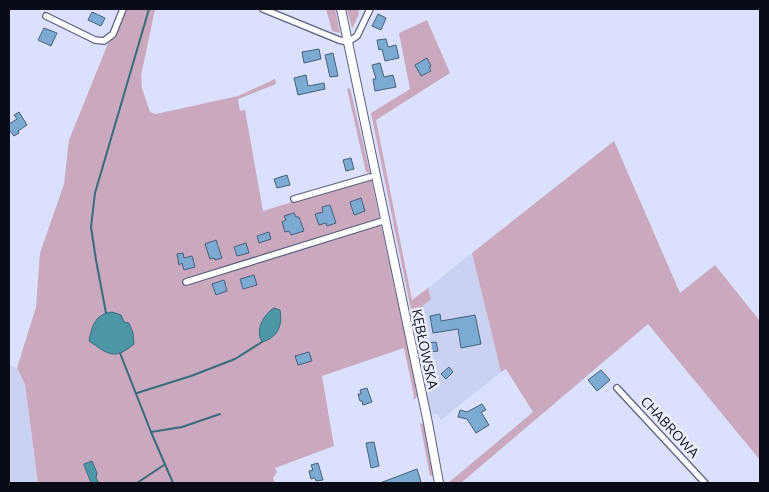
<svg xmlns="http://www.w3.org/2000/svg" width="769" height="492" font-family="Ubuntu,sans-serif">
<style>
.built{fill:#cbd1f1}
.green{fill:#caa8be}
.water{fill:#4d96a6;stroke:#396c7b}
.lines{fill:none;stroke-linecap:round;stroke-linejoin:round}
.stream{stroke:#396c7b;stroke-width:2}
.building{fill:#7daad2;stroke:#466077}
.street-casing{stroke:#5c617f;stroke-width:8}
.secondary-casing{stroke:#5c617f;stroke-width:10}
.street{stroke:#fff;stroke-width:5.5}
.secondary{stroke:#fff;stroke-width:8}
.labels{text-anchor:middle;dominant-baseline:central;stroke-width:5;stroke-linejoin:round;paint-order:stroke}
.street-label{font-size:14px;fill:#090b16;stroke:#eceffd}
</style>
<rect width="100%" height="100%" fill="#dbe1fd"/>
<g class="built">
<path d="M472,253L501,372L441,420L437,414H431L412,315L431,299L428,288Z"/>
<path d="M9,365L17,368L25,384L38,483H9Z"/>
</g>
<g class="green">
<path d="M122,9H155L141,76L142,88L150,112L156,114L238,96L275,79L276,84L238,99L240,111L245,110L263,211L371,178L418,396L413,400L414,396L404,348L322,376L334,446L275,468L277,472L273,478L275,483H38L25,384L17,368L36,307L40,253L64,184L69,140Z"/>
<path d="M326,9H335L340,33L332,31Z"/>
<path d="M347,9H358L359,14L352,29Z"/>
<path d="M427,20L450,73L376,120L412,300L428,288L431,299L412,315L371,113L410,89L399,33Z"/>
<path d="M350,88L370,173L366,172L347,89Z"/>
<path d="M614,141L680,293L715,265L760,321V460L648,324L461,483H448L533,412L506,369L501,372L472,253Z"/>
<path d="M420,423L423,424L425,429L435,475L430,476Z"/>
</g>
<g class="water">
<path d="M274,308L280,310C283,326 277,338 262,342C255,330 263,315 274,308Z"/>
<path d="M112,312L121,315L124,322L129,323L133,333L134,344C114,361 108,354 89,341C92,326 95,314 112,312Z"/>
<path d="M92,461L97,473L96,478L99,483H91L84,465V464Z"/>
</g>
<g class="lines">
<g class="stream">
<path d="M106,313L96,260L91,227L95,193L149,9"/>
<path d="M120,353L151,432L173,483"/>
<path d="M137,393L191,376L235,359L262,342"/>
<path d="M151,432L182,427L220,414"/>
<path d="M137,483L164,465"/>
</g>
</g>
<g class="building">
<path d="M92,12L105,18L101,26L88,20Z"/>
<path d="M378,14L386,18L381,30L372,26Z"/>
<path d="M44,28L57,33L51,46L38,40Z"/>
<path d="M386,39L388,47L396,45L399,58L385,61L382,49L379,50L377,40Z"/>
<path d="M319,49L321,59L304,63L302,52Z"/>
<path d="M333,53L338,76L330,77L325,55Z"/>
<path d="M427,58L431,66L429,67L431,71L421,76L415,65Z"/>
<path d="M380,63L384,77L393,75L396,87L375,91L373,79H376L372,65Z"/>
<path d="M306,75L308,86L324,83L325,89L298,95L294,78Z"/>
<path d="M19,112L27,125L18,131L19,133L14,136L9,130V124L17,119L14,115Z"/>
<path d="M351,158L354,169L346,171L343,160Z"/>
<path d="M287,175L290,185L277,188L274,179Z"/>
<path d="M361,198L365,211L354,215L350,202Z"/>
<path d="M330,205L336,223L327,226L326,223L319,225L315,214L323,212L322,207Z"/>
<path d="M294,213L296,217H299L304,231L291,235L289,231L285,232L282,222L286,220L284,216Z"/>
<path d="M269,232L271,239L259,243L257,236Z"/>
<path d="M216,240L222,258L215,260L214,258L210,259L205,244Z"/>
<path d="M246,243L249,253L237,256L234,247Z"/>
<path d="M183,253L184,258L192,256L195,267L184,270L182,263L179,265L177,254Z"/>
<path d="M254,275L257,285L243,289L240,279Z"/>
<path d="M224,280L227,291L216,295L212,284Z"/>
<path d="M440,314L441,321L475,315L481,344L461,348L458,329L433,333L430,316Z"/>
<path d="M436,342L438,351L430,352L428,343Z"/>
<path d="M309,352L312,361L298,365L295,356Z"/>
<path d="M449,367L453,372L446,379L441,374Z"/>
<path d="M601,370L610,380L597,391L588,380Z"/>
<path d="M367,388L372,402L363,405L362,401H360L358,394H361L360,390Z"/>
<path d="M482,404L486,410L481,412L489,425L476,433L467,419L458,417L460,410L467,412Z"/>
<path d="M374,442L379,466L371,468L366,443Z"/>
<path d="M318,463L323,480L316,481L315,478L311,479L309,471L313,470L311,465Z"/>
<path d="M417,469L421,482L416,483H380Z"/>
</g>
<g class="lines">
<defs>
<g id="street">
<path d="M263,9L339,40L348,42L357,36L370,9"/>
<path d="M46,16L95,40L104,41L113,34L123,9"/>
<path d="M294,199L370,177"/>
<path d="M186,282L386,220"/>
<path d="M617,388L705,483"/>
</g>
<path id="secondary" d="M341,9L428,423L439,483"/>
</defs>
<use href="#street" class="street-casing"/>
<use href="#secondary" class="secondary-casing"/>
<use href="#street" class="street"/>
<use href="#secondary" class="secondary"/>
</g>
<g class="labels">
<g class="street-label">
<text transform="translate(425 349) rotate(78)">KĘBŁOWSKA</text>
<text transform="translate(670 427) rotate(47)">CHABROWA</text>
</g>
</g>
<rect width="769" height="492" fill="none" stroke="#090b16" stroke-width="20"/>
</svg>
